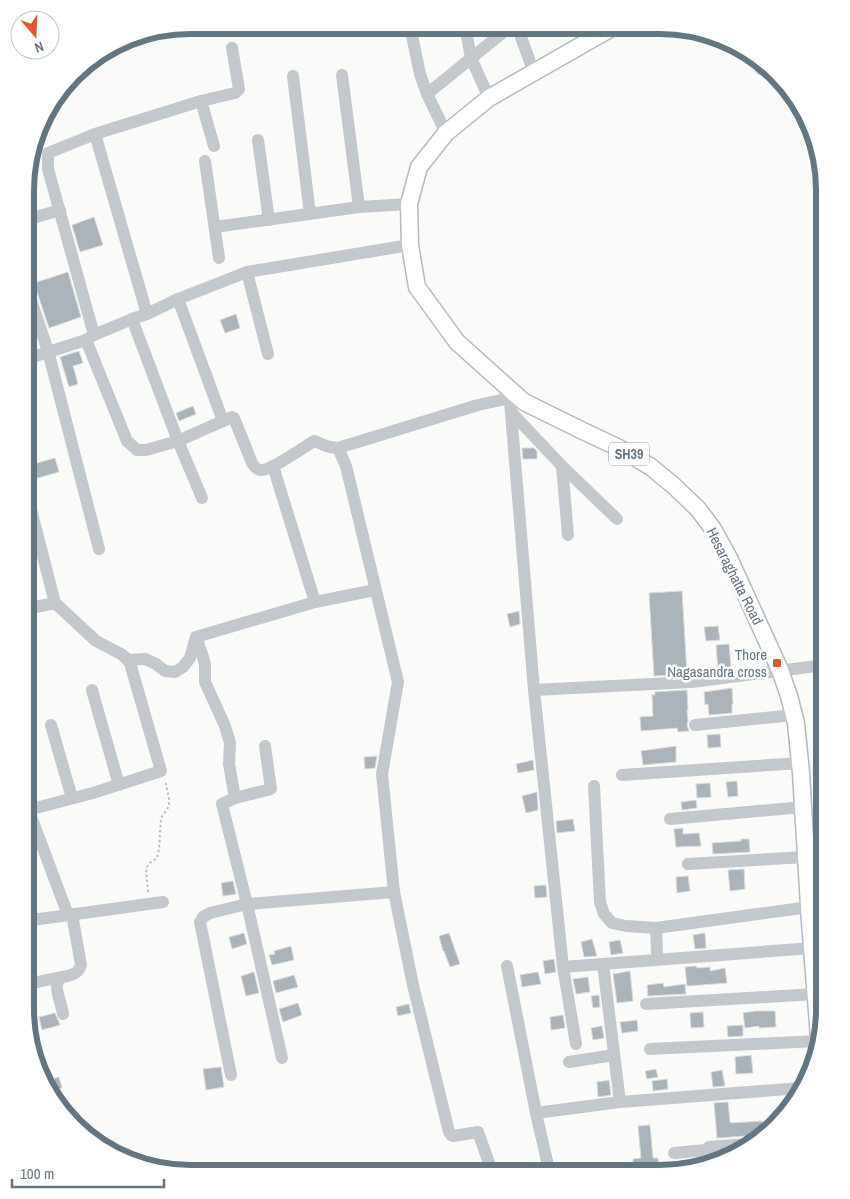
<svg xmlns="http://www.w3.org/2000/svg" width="850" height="1199" font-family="'Archivo Narrow',sans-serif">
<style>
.building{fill:#aab3b9;stroke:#dcdcda}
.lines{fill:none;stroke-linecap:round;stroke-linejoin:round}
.major-casing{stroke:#b5babe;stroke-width:19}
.path{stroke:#bbbfc2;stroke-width:2;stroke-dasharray:2.5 2.5;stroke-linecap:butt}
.minor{stroke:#c3c8cc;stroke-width:12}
.major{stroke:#fff;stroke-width:16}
.poi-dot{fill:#e4572e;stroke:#fff;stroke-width:2}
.labels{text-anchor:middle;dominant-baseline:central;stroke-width:5;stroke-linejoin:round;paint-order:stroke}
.shield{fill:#fff;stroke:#939fa8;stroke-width:1}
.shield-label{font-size:14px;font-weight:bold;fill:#657683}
.street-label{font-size:15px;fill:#657683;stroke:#fff}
.poi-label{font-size:15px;fill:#657683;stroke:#fff;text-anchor:end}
.rim{fill:none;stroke:#657683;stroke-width:6}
</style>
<rect width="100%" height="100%" fill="#fafaf8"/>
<g class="building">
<path d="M94,217L103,245L80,252L72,225Z"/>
<path d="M68,272L81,317L49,328L34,283Z"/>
<path d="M236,314L240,328L225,333L220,320Z"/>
<path d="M79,351L83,363L73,366L78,384L69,387L60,357Z"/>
<path d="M193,406L196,414L179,421L176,413Z"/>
<path d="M522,448H534L537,451V459H523Z"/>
<path d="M55,458L59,472L34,479L30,465Z"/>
<path d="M682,591L687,674L654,676L649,593Z"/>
<path d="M519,611L520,624L510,627L507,614Z"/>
<path d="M718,626L720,640L706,641L704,627Z"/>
<path d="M729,644L731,668L718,670L716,645Z"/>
<path d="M732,688L733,704H732V713L709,715L708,704L705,705L704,692Z"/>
<path d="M687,690L688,710H687L688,721L687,725L689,731L678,732L677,728L641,731L640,717L653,716L652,695H655V692Z"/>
<path d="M720,734L721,747L708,748L707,735Z"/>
<path d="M676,746V762L643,765L641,751Z"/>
<path d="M377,756L375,768L365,769L364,757Z"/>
<path d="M533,760L534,770L518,773L516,764Z"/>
<path d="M737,781L738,796L728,797L726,782Z"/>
<path d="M710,783L711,797L697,798L696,784Z"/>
<path d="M537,792L538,810L526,813L522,796Z"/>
<path d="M696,800L697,808L682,810L681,802Z"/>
<path d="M573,819L575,831L557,833L556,821Z"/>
<path d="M683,828V834L699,833L701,846L676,847L674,829Z"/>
<path d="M741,839H749L750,852L713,854L712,843L741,841Z"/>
<path d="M744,869L745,889L730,891L728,870Z"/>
<path d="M688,876L690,891L677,893L676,877Z"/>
<path d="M233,881L236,894L223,896L221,883Z"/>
<path d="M546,885L547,897L535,898L534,886Z"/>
<path d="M244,933L247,944L232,949L229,937Z"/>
<path d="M449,933L460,964L450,967L444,951H443L439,936Z"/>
<path d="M705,933L706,948L695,949L693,935Z"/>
<path d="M592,939L597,956L584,957L581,942Z"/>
<path d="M620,940L623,953L611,955L609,942Z"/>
<path d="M291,946L294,960L272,965L269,955L275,954L274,951Z"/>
<path d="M554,959L556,972L545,974L543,961Z"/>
<path d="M696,966L697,968L710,967V971L725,968L727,983L687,986L685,967Z"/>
<path d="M630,971L633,1001L617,1003L613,974Z"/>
<path d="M254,972L259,993L246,996L241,976Z"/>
<path d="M538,972L541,984L522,987L520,975Z"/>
<path d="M294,975L298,987L276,993L273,981Z"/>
<path d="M588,977L590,992L576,994L573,979Z"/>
<path d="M663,983L664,987L685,984L686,994L648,996L647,985Z"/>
<path d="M599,995L600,1007L593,1008L591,996Z"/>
<path d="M298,1003L302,1015L283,1022L279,1009Z"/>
<path d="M409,1004L411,1013L398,1016L396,1007Z"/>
<path d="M755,1011H775L776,1027L759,1028V1026L745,1028L743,1013Z"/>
<path d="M703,1012L704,1027L691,1028L690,1013Z"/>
<path d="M55,1013L60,1025L42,1030L39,1017Z"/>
<path d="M563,1015L565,1028L551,1030L550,1017Z"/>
<path d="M637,1020L638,1031L622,1033L620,1022Z"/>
<path d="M743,1025V1036L728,1037L727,1026Z"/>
<path d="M602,1026L604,1038L593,1040L591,1028Z"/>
<path d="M751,1055L753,1073L736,1074L735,1057Z"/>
<path d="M221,1067L224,1087L206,1090L203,1069Z"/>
<path d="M656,1069L658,1077L647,1079L645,1071Z"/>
<path d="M722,1070L725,1086L713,1087L711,1072Z"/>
<path d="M59,1077L62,1088L51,1091L42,1082Z"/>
<path d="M667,1079L668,1089L653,1091L652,1081Z"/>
<path d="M609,1080L611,1095L598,1097L597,1082Z"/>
<path d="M728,1102L730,1122L731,1123L762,1121L763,1131L753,1139L750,1137L746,1136L717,1138L714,1103Z"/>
<path d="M650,1125L653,1158H658L659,1167L633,1169V1159L641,1158L638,1126Z"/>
<path d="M735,1153L736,1154L733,1157L717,1161V1155Z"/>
</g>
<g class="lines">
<defs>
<path id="major" d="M615,26L489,98L446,133L419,167L409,204L410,245L417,287L457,342L524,402L583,431L619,448L651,467L674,486L698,509L713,529L729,558L780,670L789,696L796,723L801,773L810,922L819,1037"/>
</defs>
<use href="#major" class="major-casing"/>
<path class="path" d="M148,892L146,868L151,862L157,858L159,849L161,818L169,806V798L165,780"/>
<g class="minor">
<path d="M410,26L420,74L427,94L446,133"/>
<path d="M465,26L471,58L489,98"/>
<path d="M517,26L534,73"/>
<path d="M761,69V60"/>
<path d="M342,75L359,207"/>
<path d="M293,76L310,214"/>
<path d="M427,94L511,26"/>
<path d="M201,101L214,146"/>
<path d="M258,140L269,220"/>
<path d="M205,161L219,258"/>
<path d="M26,220L60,210"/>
<path d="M215,227L359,207L409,204"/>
<path d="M247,272L268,354"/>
<path d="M26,285L48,351L99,549"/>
<path d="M178,299L223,421"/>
<path d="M147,314L95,134L201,101L235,93L239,89L232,48"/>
<path d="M132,319L178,441L202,498"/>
<path d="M94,335L48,169V153L95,134"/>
<path d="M86,340L127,441L137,450H146L178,441L232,417L234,418L252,463C254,466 257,470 261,470C270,471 304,447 314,441C324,444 326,448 338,448L478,405L510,398"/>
<path d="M26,359L86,340L94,335L132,319L147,314L178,299L247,272L410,245"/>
<path d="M509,389L534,690L563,967L576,1044"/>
<path d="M511,412L562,466L617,519"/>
<path d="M338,448L346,466L398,682L382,774L394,892L413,985L449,1132L451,1135L453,1136L478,1132L493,1174"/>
<path d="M273,466L315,602L375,590"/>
<path d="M562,466L568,535"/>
<path d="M26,490L55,603L96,641L121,654L126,658L130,663L161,771L93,793L28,810"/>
<path d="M26,609L55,603"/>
<path d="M196,637L201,651L205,664V682L225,726L230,743L229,764L235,798"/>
<path d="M128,660L145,659L156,664L165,671L175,672L183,667L190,658L196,637L315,602"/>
<path d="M92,690L119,785"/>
<path d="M534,690L692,682L825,665"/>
<path d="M51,725L72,798"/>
<path d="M695,725L794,715"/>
<path d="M265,746L271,789L235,798L222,804L247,904L282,1058"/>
<path d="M622,775L800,763"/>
<path d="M594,786L600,902L604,914L612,923L626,926L656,928L809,907"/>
<path d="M26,803L68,915"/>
<path d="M670,819L803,807"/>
<path d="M688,864L806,857"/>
<path d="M25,921L163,902"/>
<path d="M656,928L657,952"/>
<path d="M603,964L620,1102"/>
<path d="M507,966L536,1113L550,1174"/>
<path d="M563,967L812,948"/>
<path d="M33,983L61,977"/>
<path d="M646,1004L816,994"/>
<path d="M63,1014C62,1006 56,992 57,985C59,971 76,981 81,965L72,914"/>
<path d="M650,1049L817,1041"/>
<path d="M569,1062L614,1055"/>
<path d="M231,1075L201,927L200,922L203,917L210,913L247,904L394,892"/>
<path d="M536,1113L620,1102L801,1088"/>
<path d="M674,1153L706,1150"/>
<path d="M706,1163C706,1157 704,1152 709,1147L747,1144"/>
</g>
<use href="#major" class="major"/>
</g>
<rect class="poi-dot" x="772" y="658" width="10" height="10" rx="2.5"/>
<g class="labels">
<rect class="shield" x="609" y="442.5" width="40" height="23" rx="4"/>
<g class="shield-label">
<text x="629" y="454">SH39</text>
</g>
<g class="street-label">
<text transform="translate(735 576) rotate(63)">Hesaraghatta Road</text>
</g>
<g class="poi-label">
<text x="767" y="654">Thore<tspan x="767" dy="17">Nagasandra cross</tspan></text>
</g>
</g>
<path d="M0 0H850V1199H0ZM190 34H660A156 156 0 0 1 816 190V1009A156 156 0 0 1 660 1165H190A156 156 0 0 1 34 1009V190A156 156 0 0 1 190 34Z" fill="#fff" fill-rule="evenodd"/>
<path class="rim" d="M190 34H660A156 156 0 0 1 816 190V1009A156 156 0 0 1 660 1165H190A156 156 0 0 1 34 1009V190A156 156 0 0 1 190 34Z"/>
<g transform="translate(35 35) rotate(161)"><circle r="24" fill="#ffffff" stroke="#c1c8cd"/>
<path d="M0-4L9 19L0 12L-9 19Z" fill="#e4572e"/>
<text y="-8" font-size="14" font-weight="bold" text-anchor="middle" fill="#657683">N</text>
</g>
<path d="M12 1179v8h152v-8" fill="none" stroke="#657683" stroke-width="2.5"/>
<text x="20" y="1179" font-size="15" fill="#657683" stroke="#ffffff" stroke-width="4" paint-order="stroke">100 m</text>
</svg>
